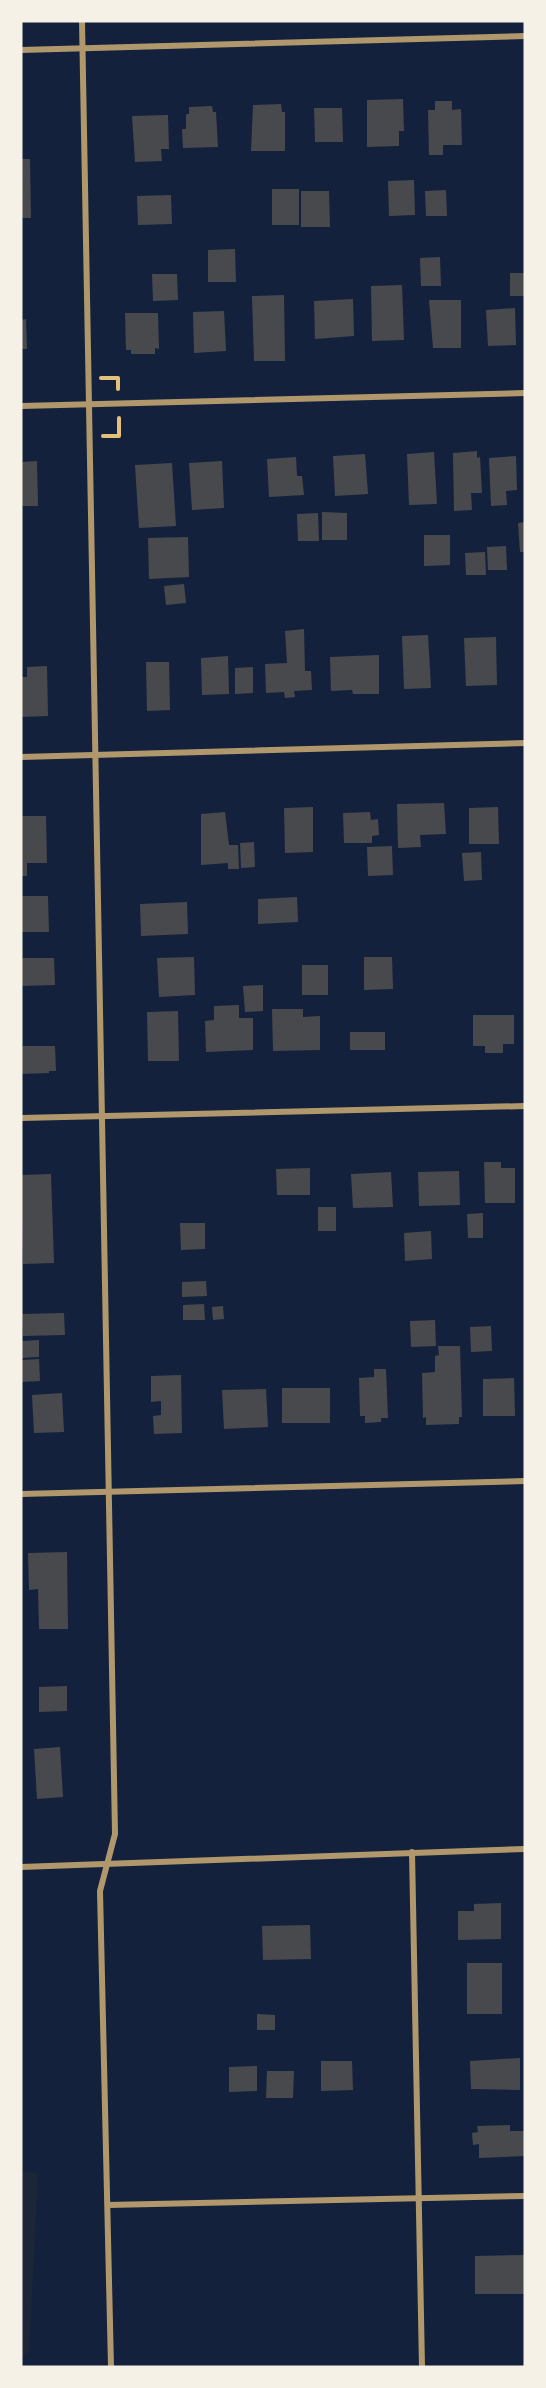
<svg xmlns="http://www.w3.org/2000/svg" width="546" height="2388" font-family="Lato,sans-serif">
<style>
.green{fill:#1d2539}
.building{fill:#48494c}
.lines{fill:none;stroke-linecap:round;stroke-linejoin:round}
.path{stroke:#e5c07b;stroke-width:4}
.minor{stroke:#b1986c;stroke-width:6}
</style>
<rect width="100%" height="100%" fill="#14213d"/>
<path class="green" d="M21,2171L38,2174L29,2353L21,2358Z"/>
<g class="building">
<path d="M403,99L404,131H399V146L367,147V100Z"/>
<path d="M435,101H452V110L461,109L462,145H443V155H429L428,110H435Z"/>
<path d="M281,104L282,112H285V151H251L253,105Z"/>
<path d="M212,106L213,112H216L218,147L183,148L182,129H186V114H189V107Z"/>
<path d="M314,108H342L343,142H315Z"/>
<path d="M168,115L169,149H161L162,161L135,162L132,116Z"/>
<path d="M21,159H30L31,218H21Z"/>
<path d="M414,180L415,215L389,216L388,181Z"/>
<rect x="272" y="189" width="27" height="36"/>
<path d="M446,190L447,216H426L425,191Z"/>
<path d="M301,191H329L330,227H301Z"/>
<path d="M171,195L172,224L138,225L137,196Z"/>
<path d="M235,249L236,282H208V250Z"/>
<path d="M440,257L441,286H421L420,258Z"/>
<rect x="510" y="273" width="15" height="23"/>
<path d="M152,274H177L178,300L153,301Z"/>
<path d="M402,285L404,340L372,341L371,286Z"/>
<path d="M284,295L285,361H254L252,296Z"/>
<path d="M353,299L354,336L315,339L314,301Z"/>
<path d="M429,300H461V348H433Z"/>
<path d="M515,308L516,345L488,346L486,310Z"/>
<path d="M224,311L226,351L194,353L193,312Z"/>
<path d="M125,313H158L159,349L155,348V354H131V350H126Z"/>
<path d="M26,319L27,349H21V320Z"/>
<path d="M477,451V458L480,457L482,493H471L472,510L454,511L453,453Z"/>
<path d="M434,452L437,504L409,505L407,454Z"/>
<path d="M365,454L368,494L335,496L333,456Z"/>
<path d="M516,456L517,490L506,491L507,505L491,506L489,458Z"/>
<path d="M296,457L297,476H302L304,495L269,497L267,459Z"/>
<path d="M37,461L38,506H21V462Z"/>
<path d="M222,461L224,508L192,510L189,463Z"/>
<path d="M172,463L176,526L139,528L135,465Z"/>
<path d="M322,512L347,513V540H322Z"/>
<path d="M318,513L319,541H298L297,514Z"/>
<path d="M525,522V552H520L518,523Z"/>
<path d="M424,535H450V565L424,566Z"/>
<path d="M188,537L189,577L149,579L148,538Z"/>
<path d="M506,546L507,570H488L487,547Z"/>
<path d="M485,552L486,575H466L465,553Z"/>
<path d="M184,584L186,603L166,605L164,586Z"/>
<path d="M304,629L305,671H311L312,690L294,691L295,697L285,698L284,692L266,693L265,664L287,663L285,631Z"/>
<path d="M428,635L431,688L404,689L402,636Z"/>
<path d="M496,637L497,685L466,686L464,638Z"/>
<path d="M379,655V694H353L352,690L331,691L330,657Z"/>
<path d="M228,656L229,694L202,695L201,658Z"/>
<path d="M146,662H169L170,710L147,711Z"/>
<path d="M47,666L48,716L21,717V677H27V667Z"/>
<path d="M253,667V693L235,694V668Z"/>
<path d="M444,803L446,834L420,835L421,847L398,848L397,804Z"/>
<path d="M313,807V852L285,853L284,808Z"/>
<path d="M498,807L499,844H469V808Z"/>
<path d="M225,812L229,845H238L239,869H228V863L201,865V814Z"/>
<path d="M370,812L371,820L378,819L379,835L372,836V843H344L343,813Z"/>
<path d="M21,816H46L47,863H27V876H21Z"/>
<path d="M254,842L255,867L241,868L240,843Z"/>
<path d="M392,846L393,875L368,876L367,847Z"/>
<path d="M481,852L482,880L464,881L462,853Z"/>
<path d="M21,896H48L49,932H21Z"/>
<path d="M297,897L298,922L258,924V899Z"/>
<path d="M187,902L188,934L141,936L140,904Z"/>
<path d="M194,957L195,995L159,997L157,958Z"/>
<path d="M364,957H392L393,989L364,990Z"/>
<path d="M21,958H54L55,985L21,986Z"/>
<rect x="302" y="965" width="26" height="30"/>
<path d="M263,985V1011L245,1012L243,986Z"/>
<path d="M239,1005V1018H253V1050L206,1052L205,1021L214,1020V1006Z"/>
<path d="M272,1009H303V1017L320,1016V1050L273,1051Z"/>
<path d="M178,1011L179,1061H148L147,1012Z"/>
<path d="M473,1015H514V1044H503V1053H485V1046H473Z"/>
<rect x="350" y="1032" width="35" height="18"/>
<path d="M21,1046H55L56,1071H49V1073L21,1074Z"/>
<path d="M484,1162H501V1168H515V1203H485Z"/>
<path d="M310,1168V1195H277L276,1169Z"/>
<path d="M459,1171L460,1205L419,1206L418,1172Z"/>
<path d="M391,1172L393,1207L353,1208L351,1174Z"/>
<path d="M51,1174L54,1263L23,1264L21,1175Z"/>
<rect x="318" y="1207" width="18" height="24"/>
<path d="M483,1213V1238H468L467,1214Z"/>
<path d="M180,1223H205V1249L181,1250Z"/>
<path d="M431,1231L432,1259L405,1261L404,1233Z"/>
<path d="M206,1281L207,1296L182,1297V1282Z"/>
<path d="M204,1304L205,1320H183V1305Z"/>
<path d="M223,1306L224,1319L213,1320L212,1307Z"/>
<path d="M64,1313L65,1335L23,1336L22,1314Z"/>
<path d="M435,1320L436,1346L411,1347L410,1321Z"/>
<path d="M491,1326L492,1351L471,1352L470,1327Z"/>
<path d="M39,1340V1357L21,1358V1341Z"/>
<path d="M438,1346H460L462,1417H459V1424L426,1425V1417L423,1418L422,1373L435,1372V1356L439,1355Z"/>
<path d="M39,1359L40,1381L21,1382V1360Z"/>
<path d="M374,1369H386L388,1418H381V1422L365,1423V1416H360L359,1378L374,1377Z"/>
<path d="M181,1375L182,1433L154,1434L153,1416L161,1415V1401L151,1402V1376Z"/>
<path d="M514,1378L515,1416H483V1379Z"/>
<rect x="282" y="1388" width="48" height="35"/>
<path d="M266,1389L268,1427L224,1429L222,1390Z"/>
<path d="M62,1393L64,1432L34,1433L32,1395Z"/>
<path d="M67,1552L68,1629H39L38,1589L29,1590L28,1553Z"/>
<path d="M67,1686V1711L39,1712V1687Z"/>
<path d="M60,1747L63,1797L37,1799L34,1749Z"/>
<path d="M501,1903V1939L458,1940V1911H474V1904Z"/>
<path d="M310,1925L311,1959L263,1960L262,1926Z"/>
<rect x="467" y="1963" width="35" height="51"/>
<path d="M257,2014L275,2015V2030H257Z"/>
<path d="M520,2058V2090L471,2089L470,2061Z"/>
<path d="M321,2061H352L353,2090L321,2091Z"/>
<path d="M257,2066V2091L229,2092V2067Z"/>
<path d="M267,2071H294L293,2098H266Z"/>
<path d="M510,2125V2131H525V2156L479,2158V2144L473,2145L472,2133L478,2132L477,2126Z"/>
<path d="M525,2255V2294H475V2256Z"/>
</g>
<g class="lines">
<g class="path">
<path d="M101,378H118V389"/>
<path d="M103,436H119V418"/>
</g>
<g class="minor">
<path d="M82,21L115,1834L100,1891L111,2367"/>
<path d="M21,50L525,36"/>
<path d="M21,406L525,393"/>
<path d="M21,757L525,743"/>
<path d="M21,1118L525,1106"/>
<path d="M21,1494L525,1481"/>
<path d="M412,1852L422,2367"/>
<path d="M21,1867L525,1849"/>
<path d="M108,2205L525,2196"/>
</g>
</g>
<rect width="546" height="2388" fill="none" stroke="#f6f1e7" stroke-width="45"/>
</svg>
